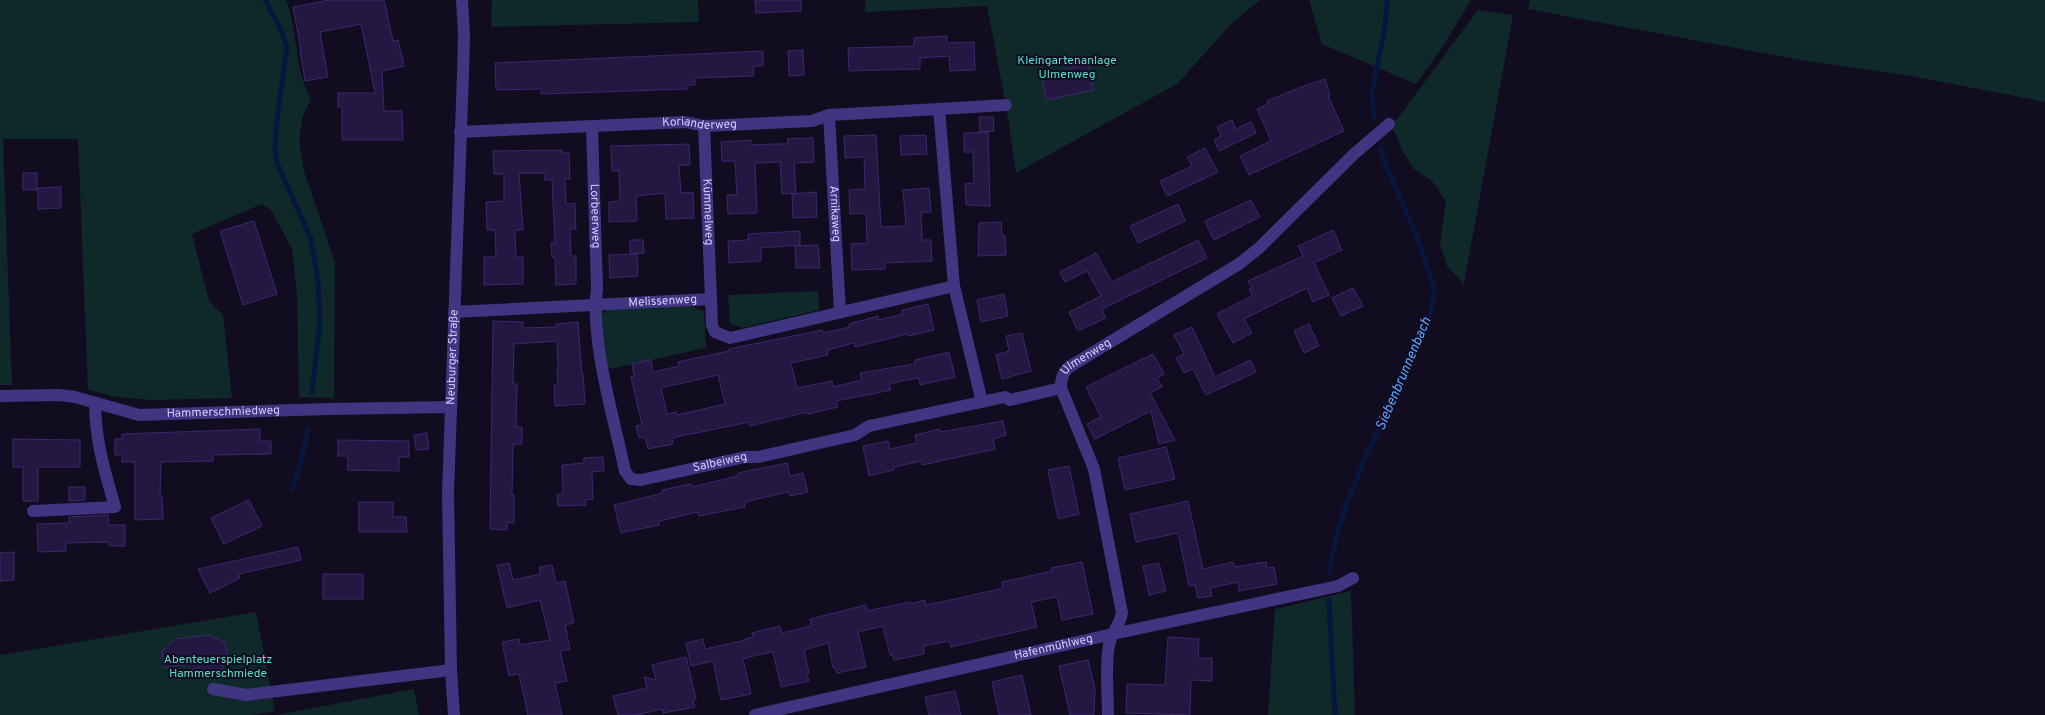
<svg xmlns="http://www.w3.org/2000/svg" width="2045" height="715" font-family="Overpass,sans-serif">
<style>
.green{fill:#0f292a}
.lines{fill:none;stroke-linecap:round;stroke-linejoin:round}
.stream{stroke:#07163d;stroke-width:5}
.building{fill:#241742;stroke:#3c286e;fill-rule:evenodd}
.minor{stroke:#3f3581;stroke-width:12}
.labels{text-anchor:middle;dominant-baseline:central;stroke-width:4;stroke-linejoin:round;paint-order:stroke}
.park-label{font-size:12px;fill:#53e3cb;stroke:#110c20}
.street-label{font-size:12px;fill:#d5cbff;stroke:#110c20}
.water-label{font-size:14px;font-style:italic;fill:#59a3ff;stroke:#110c20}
</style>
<rect width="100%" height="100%" fill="#110c20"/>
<g class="green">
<path d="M0,0H286C299,33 293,67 311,99L303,116L299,140L304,171L335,263L334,398L299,397L297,296L292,249L271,210L262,204L192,234L209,301L223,315L232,398L151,400L116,397L88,390L78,139H3L12,385H0Z"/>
<path d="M492,0H698L699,22L491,27Z"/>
<path d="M865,0H1260L1231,24L1177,84L1016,173L1006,105L987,6L865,12Z"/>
<path d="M1309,0H1471L1443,46L1416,84L1322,44Z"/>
<path d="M1530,0H2045V102L1911,76L1806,61L1528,9Z"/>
<path d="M1478,10L1513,15L1464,284L1447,266L1440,244L1446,201L1432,181L1414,169L1402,150L1392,126Z"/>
<path d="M818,291L819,310L742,328L730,323L728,295Z"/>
<path d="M687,305L704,311L706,348L611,369L605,365L600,319L603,313L609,309Z"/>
<path d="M1351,591L1355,715H1268L1275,609Z"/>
<path d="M256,612L275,711L252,715H0V655Z"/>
<path d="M414,689L419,715H276Z"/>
</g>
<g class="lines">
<g class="stream">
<path d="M265,0L280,28L287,47L276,127L275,149L277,163L311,239L318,280L320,323L312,392"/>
<path d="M1374,117L1372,93L1385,27L1387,0"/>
<path d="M292,489L300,465L308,429"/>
<path d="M1329,572L1335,542L1346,506L1368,451L1396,397L1427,328L1432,307L1434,288L1416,234L1383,159L1381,148"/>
<path d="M1329,600L1335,715"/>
</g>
</g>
<g class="building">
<path d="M330,0H384L393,41L398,40L404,66L382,71L384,111H402L403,140H342V107H338V93H375L361,24L320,32L328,77L305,81L300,50H301L293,7Z"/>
<path d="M755,0H801V11L756,13Z"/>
<path d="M947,36V43L974,42L975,70L950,71L949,56L920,58V69L849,71L848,48L914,46V38Z"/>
<path d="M803,50L804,75L789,76L788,51Z"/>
<path d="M763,51V66H753L754,76L695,78V85H686L687,89L541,94V89L496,90L495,63Z"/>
<path d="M1088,63L1093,90L1046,100L1042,77Z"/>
<path d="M1325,79L1330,96H1328L1344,131L1249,175L1240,156L1271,141L1257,109L1268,104L1267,101L1301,87Z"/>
<path d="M979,117H993L994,131L980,132Z"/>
<path d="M1232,120L1236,129L1251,122L1256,133L1219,151L1214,140L1221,136L1217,127Z"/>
<path d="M988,132L990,206L966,205L965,184L974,183L973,152H964V133Z"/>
<path d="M876,135L881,227L906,226L903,190L929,188L931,212H921L922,240H931L932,261L885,263V269L852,270L851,244L867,243L866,213L850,214L849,190L865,189L864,157L845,158L844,136Z"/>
<path d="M926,135L927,154L901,155L900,136Z"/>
<path d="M813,138L814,162L794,163L796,193L782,194L780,162L755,163L757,213L728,214L727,195H737L735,161H722L721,142L751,140V145L774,144H788L787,139Z"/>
<path d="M689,144L690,165H679L681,193L693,192L694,218L666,219L665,193L636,196L637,221L609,222V202L620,201L619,171H612L611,146Z"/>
<path d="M1205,148L1218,172L1167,196L1160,181L1192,166L1187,157Z"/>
<path d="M562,150V153H569L570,179H565L566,204L575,203L576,229H570L571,256H576V284L556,285L555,257H552L551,243H555L552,180H545V173H519L523,230H515L516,257H523V284L484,285V257H496L495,230H487L486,202L504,201V174H494L493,151Z"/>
<rect x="23" y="173" width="14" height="17"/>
<path d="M61,187V208L38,209V188Z"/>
<path d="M816,192L817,217L793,218L792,194Z"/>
<path d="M1251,200L1260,217L1214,240L1205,221Z"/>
<path d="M1178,204L1185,221L1138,243L1130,226Z"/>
<path d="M254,221L277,294L243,305L220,231Z"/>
<path d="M1001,222L1002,236H1005L1006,255L978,256L979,223Z"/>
<path d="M1333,230L1342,250L1314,263L1329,295L1313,302L1307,288L1264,309L1244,319L1252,333L1233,343L1217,314L1252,296L1249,289L1252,288L1248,281L1303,256L1298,246Z"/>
<path d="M800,231V245L761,248V261L729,263L728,241L748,240V234Z"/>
<path d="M630,240H643L644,253L630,254Z"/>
<path d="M1198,240L1207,258L1102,309L1106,318L1078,331L1069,312L1101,296L1087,271L1065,282L1060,272L1096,253L1112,282Z"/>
<path d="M818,245L820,268H796L795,246Z"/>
<path d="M637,254L638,276L610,278L609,255Z"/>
<path d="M1353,288L1363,306L1341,316L1332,298Z"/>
<path d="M1004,294L1008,316L981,322L977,300Z"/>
<path d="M928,304L934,330L908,336L907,334L855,347L854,343L827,350L828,355L791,363L797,388L832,381L833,387L862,380L860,373L915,364V360L949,352L955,377L920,385L919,378L902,381L889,384L891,390L836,401L838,407L808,414L807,412L750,426L749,422L672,438L673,444L648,449L645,437L639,438L636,426L642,425L631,377L634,376L632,364L651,360L653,372L679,366L678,362L729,351V349L822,330L823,333L850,327L849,324L878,316V320L903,314L902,310ZM718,375L725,404L677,415L676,412L667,414L661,388Z"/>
<path d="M493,321L523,322V328L556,327V324L578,322L582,374H583L585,404L555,406L554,385H558L557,368H558L557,341L514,344L513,384H517L516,427H522V444H513L512,495H514V523L507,522V530L490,529Z"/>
<path d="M1309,324L1319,346L1304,353L1294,331Z"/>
<path d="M1192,327L1215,377L1250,360L1256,372L1206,395L1193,369L1184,373L1176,358L1184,354L1174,335Z"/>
<path d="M1022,333L1031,371L1002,379L996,355L1009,351L1006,336Z"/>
<path d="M1153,354L1164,374L1157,378L1162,387L1150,393L1175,440L1159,444L1151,411L1095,439L1087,424L1101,417L1086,387Z"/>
<path d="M1003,421L1006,435L993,439L995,449L922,465L921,461L894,467V470L869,476L863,446L888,441L890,449L917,443L915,435L940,429V432Z"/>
<path d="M260,429V441H271V454L213,455V461L161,462L160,496H162L163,519L135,520V462H122V455H115V439H122V434Z"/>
<path d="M427,433L429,449L416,450L414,435Z"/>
<path d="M13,439L80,440V467H38V501H23V467H13Z"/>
<path d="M338,440L409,441V457H399V471L347,470L348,456H338Z"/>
<path d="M1166,447L1175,479L1125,490L1118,458Z"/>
<path d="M603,457L604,471L592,472L593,499L585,500L586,505L558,506L557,494H563L562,465L584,463V458Z"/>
<path d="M787,463L790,476L803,473L808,492L790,496L789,492L757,499L744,503L745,507L699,516L698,512L659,521V525L621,533L614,505L663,493L662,490L691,484L692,487L738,476V473Z"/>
<path d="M1069,466L1079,514L1058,519L1048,470Z"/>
<path d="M69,487H85V500L69,501Z"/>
<path d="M249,500L262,526L224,544L211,518Z"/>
<path d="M1188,501L1203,569L1233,562L1235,567L1266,562L1267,568L1274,567L1277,584L1239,591L1238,582L1210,588L1212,596L1198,598L1195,585L1189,586L1178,533L1136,542L1130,514Z"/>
<path d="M359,502H393V517H406L407,532H359Z"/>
<path d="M108,515L109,525H125V546H109V542L66,543V551L38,552L37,524L69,523V517Z"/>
<path d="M298,547L301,560L239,574L240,578L210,593L198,569Z"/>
<path d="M14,552V580L0,581V553Z"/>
<path d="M1082,562L1093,614L1062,620L1057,597L1031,602L1037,627L951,647L949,641L924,646V654L894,660L893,655H890L883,626L858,632L866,667L837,673L835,667L833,668L828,643L804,650L809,673L807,674L809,681L781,687L773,652L757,655L743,659L751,694L721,700L713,661L691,666L686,643L703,639L705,649L746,640L745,639L753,637L752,633L780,626L782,633L811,626L810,619L866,605L867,611L910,602V604L925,600L926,605L964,597L1003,588L1002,582L1052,571L1051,568Z"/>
<path d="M509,563L513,580L541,574L539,567L552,565L556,583L565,581L574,623L565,625L570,649L560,651L567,681L555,683L562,715H528L519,674L509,676L502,642L519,639L520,645L550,640L540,600L507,608L497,565Z"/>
<path d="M1159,563L1166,591L1149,595L1143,566Z"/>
<rect x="323" y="574" width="40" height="25"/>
<path d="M208,635L224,642L228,655L219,659L224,669L204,677L199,667L191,670L188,664L164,668L162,651L175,639Z"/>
<path d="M1168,637L1199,639L1198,658H1212V681L1191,680L1190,715L1126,713L1127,684L1165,685Z"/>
<path d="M686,657L696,699L693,700L695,707L663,713L662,709L636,715H618L613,696L647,688L644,677L656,680L652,665Z"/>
<path d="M1088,660L1095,689L1094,715H1070L1059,666Z"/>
<path d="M1022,675L1031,715H999L992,682Z"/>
<path d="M955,691L961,715H929L925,697Z"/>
</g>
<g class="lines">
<g class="minor">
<path d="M939,109L1006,105"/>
<path id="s1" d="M829,115L840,312"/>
<path id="s2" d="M704,126L711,299"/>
<path id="s3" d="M592,127L597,288C590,341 614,418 625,471L631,479L641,480L745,457H758L855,435L869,426L1005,397L1010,400L1061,388"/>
<path id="s4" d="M460,132L685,122L704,126L812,121L829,115L939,109L954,286L982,402"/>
<path id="s5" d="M454,312L711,299L712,325L715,332L730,338L954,286"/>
<path id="s6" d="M0,396L59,395L75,397L139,415L329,409L450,407"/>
<path d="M33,511L115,507C105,472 95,440 95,403"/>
<path d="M213,689L246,695L451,670"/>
<path id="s7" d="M454,715L451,670L448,493L463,74L464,34L462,0"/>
<path id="s8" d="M755,715L1113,634L1338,586L1353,578"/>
<path id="s9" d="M1108,715C1108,692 1105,667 1109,645C1111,633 1120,625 1122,613L1094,469L1061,388C1061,379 1062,374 1069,367L1239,264L1259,248L1354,154L1389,124"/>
</g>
</g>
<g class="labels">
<g class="park-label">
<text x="1067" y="61">Kleingartenanlage<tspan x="1067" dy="14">Ulmenweg</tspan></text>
<text x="218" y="660">Abenteuerspielplatz<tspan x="218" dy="14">Hammerschmiede</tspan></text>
</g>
<g class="street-label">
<text stroke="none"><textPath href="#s4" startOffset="240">Korianderweg</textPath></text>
<text stroke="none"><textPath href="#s2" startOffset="86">Kümmelweg</textPath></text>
<text stroke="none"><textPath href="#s1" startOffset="99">Arnikaweg</textPath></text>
<text stroke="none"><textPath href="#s3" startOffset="89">Lorbeerweg</textPath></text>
<text stroke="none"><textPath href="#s5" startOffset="209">Melissenweg</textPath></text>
<text stroke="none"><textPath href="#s7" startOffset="358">Neuburger Straße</textPath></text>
<text stroke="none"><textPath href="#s9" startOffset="382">Ulmenweg</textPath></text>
<text stroke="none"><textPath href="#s6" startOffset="226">Hammerschmiedweg</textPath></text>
<text stroke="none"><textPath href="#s3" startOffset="448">Salbeiweg</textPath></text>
<text stroke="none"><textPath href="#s8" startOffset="306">Hafenmühlweg</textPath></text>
</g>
<g class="water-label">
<text transform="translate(1404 374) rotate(-67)">Siebenbrunnenbach</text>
</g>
</g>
</svg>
